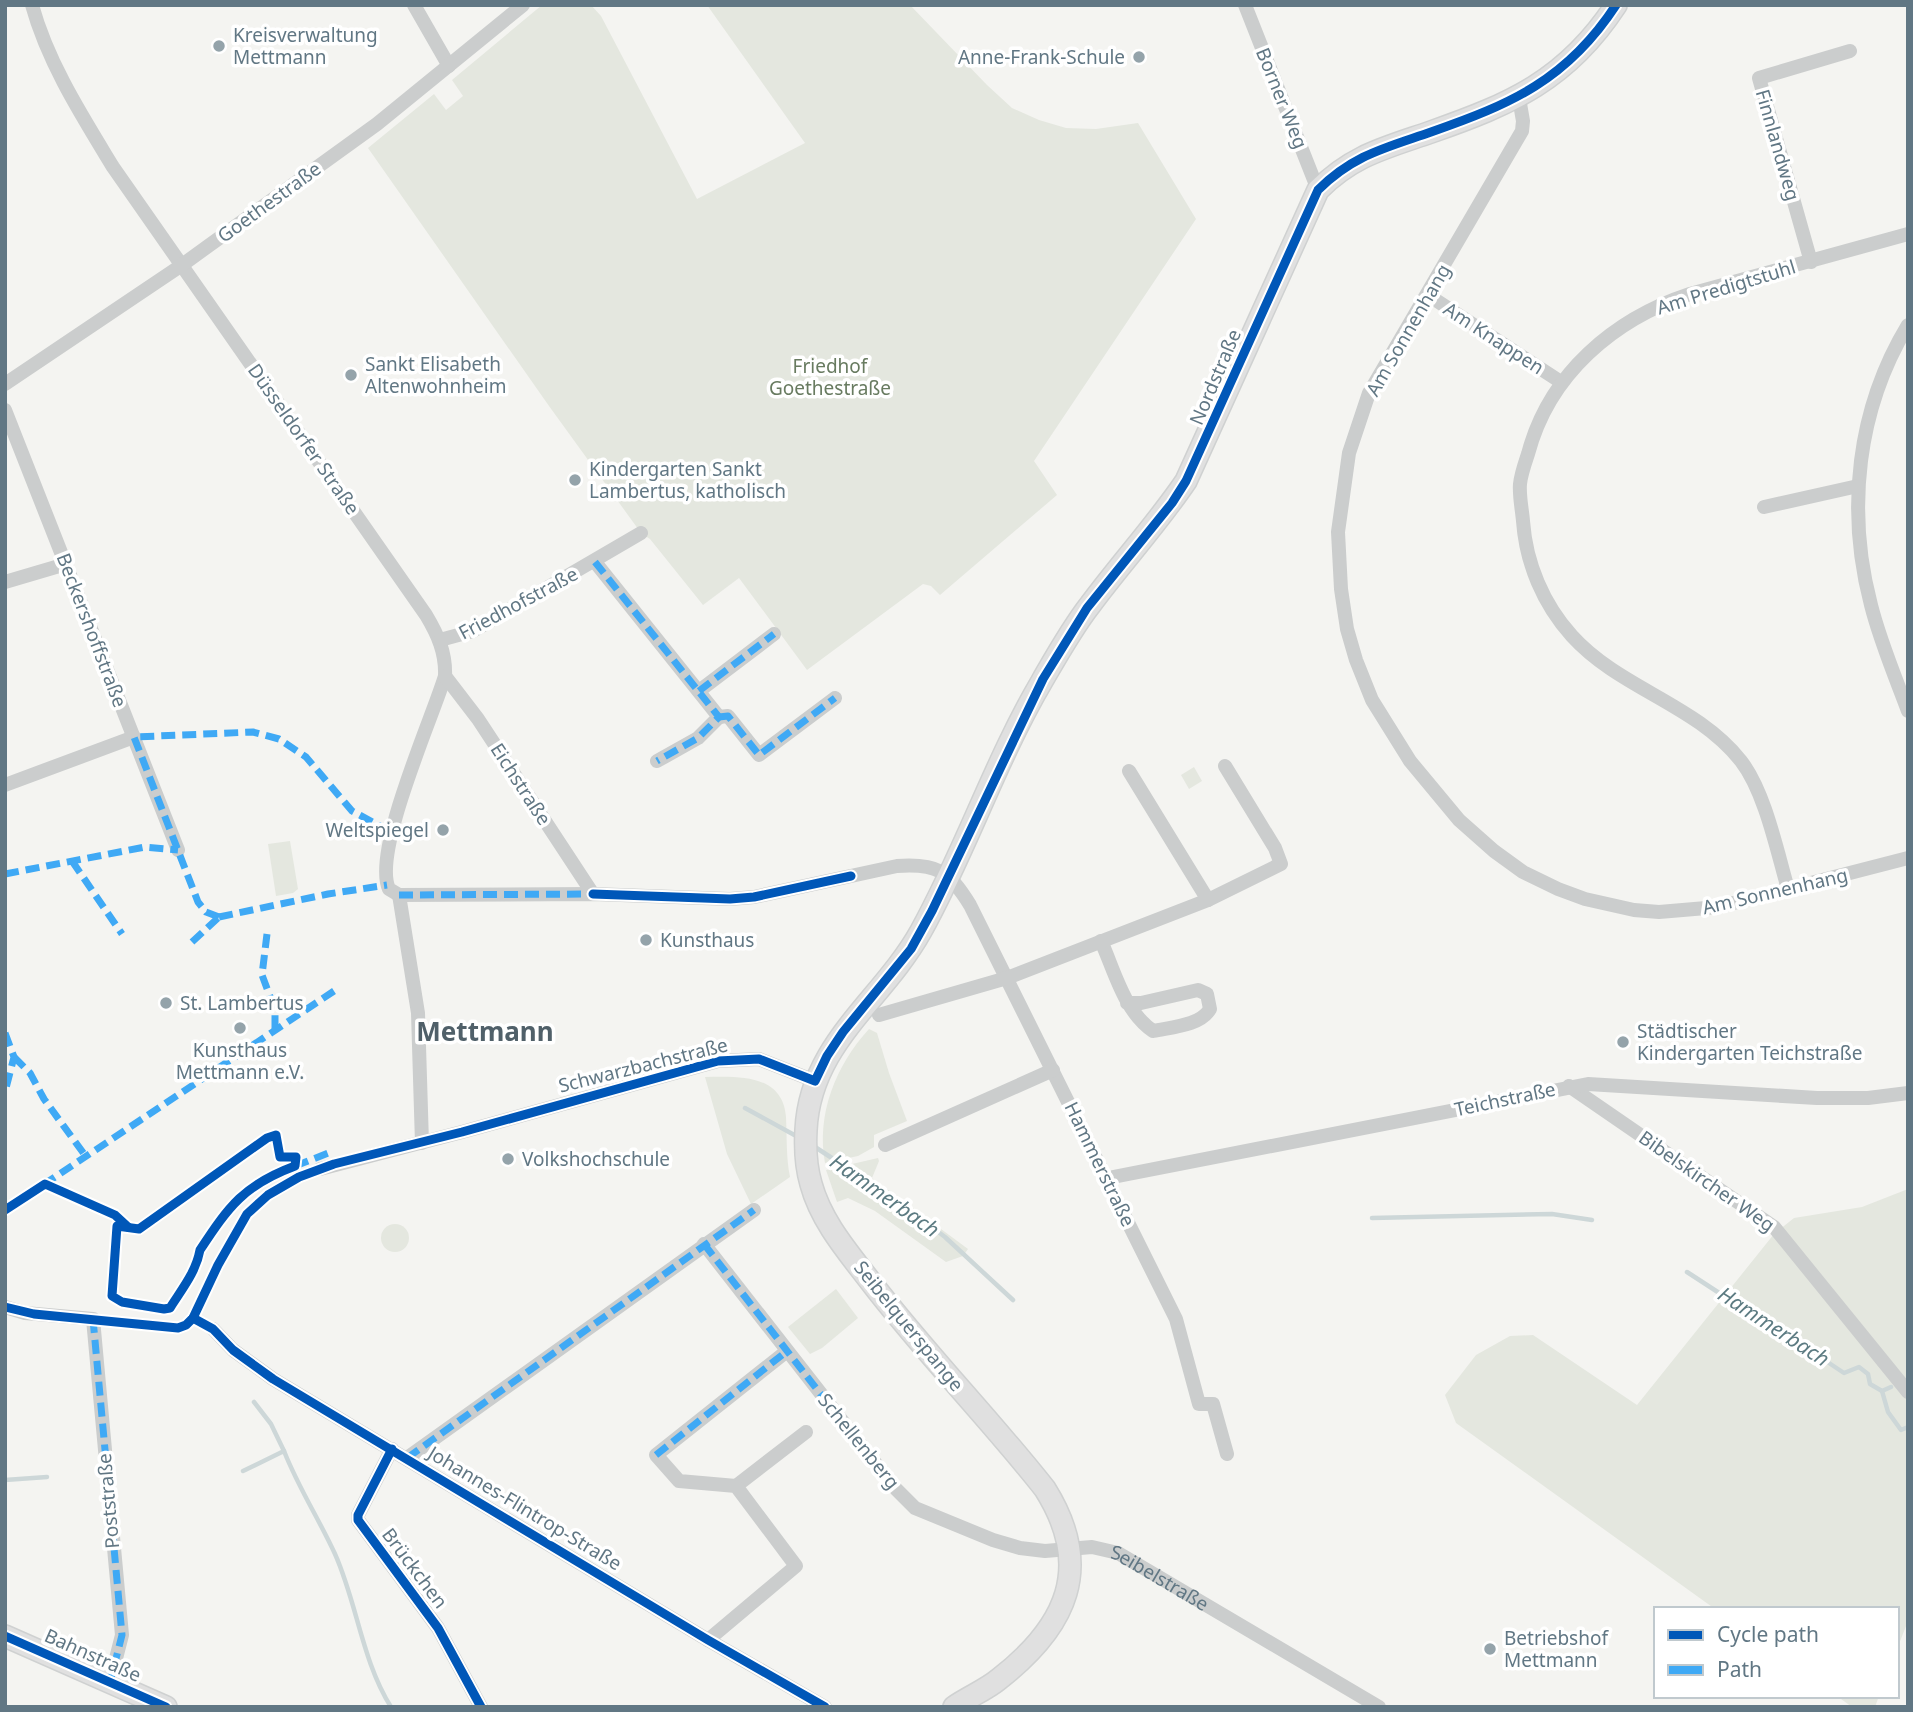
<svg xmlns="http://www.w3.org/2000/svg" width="1913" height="1712" font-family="'Noto Sans',sans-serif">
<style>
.green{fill:#e4e7df}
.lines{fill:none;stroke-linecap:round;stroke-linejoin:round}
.stream{stroke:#cdd7d8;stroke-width:4.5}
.secondary-casing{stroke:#cfd1d1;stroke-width:24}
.street{stroke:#cbcdcd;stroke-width:14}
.secondary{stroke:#e0e0e0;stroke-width:21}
.quiet{stroke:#3fa9f5;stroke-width:7;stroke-dasharray:14 7;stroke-linecap:butt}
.cycleway-casing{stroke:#fff;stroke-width:13}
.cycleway{stroke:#0057b8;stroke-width:9}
.poi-dot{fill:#94a3aa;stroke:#fff;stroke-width:2.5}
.labels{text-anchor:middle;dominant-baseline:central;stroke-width:7;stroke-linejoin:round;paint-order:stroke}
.poi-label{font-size:19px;fill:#617784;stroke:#fff;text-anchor:start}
.street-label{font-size:19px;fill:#617784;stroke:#fff}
.park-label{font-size:19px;fill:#687b60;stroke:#fff}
.water-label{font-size:21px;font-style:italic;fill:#5c7b82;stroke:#fff}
.district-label{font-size:26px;font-weight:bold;fill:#506069;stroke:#fff}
</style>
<rect width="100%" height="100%" fill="#f4f4f1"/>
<g class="green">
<path d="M542,5H591L601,16L697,199L805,143L707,5H910L987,85L1012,108L1039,120L1066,128L1096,129L1138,123L1196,219L1034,461L1057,495L940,595L931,586L923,584L807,670L739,578L703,605L650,539L641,533L549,406L368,148L434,94L446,110L463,96L452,80Z"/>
<path d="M1194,767L1202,781L1189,789L1181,775Z"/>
<path d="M290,841L298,889L293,893L276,896L268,844Z"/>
<path d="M869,1029L877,1033L889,1073L907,1121L874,1135V1147L858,1156L825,1163C816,1114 836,1065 869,1029Z"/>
<path d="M705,1077C738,1076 783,1074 786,1117C787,1137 786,1157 790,1177L751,1204L727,1154Z"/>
<path d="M878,1158L879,1161L872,1178L968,1249L963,1256L946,1262L875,1211L848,1198L837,1202L826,1170Z"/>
<path d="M1908,1189V1621L1897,1649V1609H1715L1456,1423L1445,1395L1476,1355L1510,1336L1533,1335L1637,1405L1774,1234L1794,1218L1862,1207Z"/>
<circle cx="395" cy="1238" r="14"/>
<path d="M836,1289L858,1318L822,1348L810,1354L788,1327Z"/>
<path d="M1837,1696H1879L1875,1707H1852Z"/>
</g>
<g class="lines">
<g class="stream">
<path d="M745,1108L798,1137"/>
<path d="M812,1145L893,1198L945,1237L1013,1300"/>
<path d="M1372,1218L1552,1214L1592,1220"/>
<path d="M1687,1272L1730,1300L1749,1307L1774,1330L1796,1343L1811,1346L1817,1355L1844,1373L1859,1367L1868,1374L1870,1384L1882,1391L1891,1387"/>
<path d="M1882,1391L1888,1412L1901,1430L1908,1427"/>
<path d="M254,1402L271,1424L284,1451"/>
<path d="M243,1471L284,1451C299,1489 319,1519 335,1554C357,1603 362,1661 391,1707"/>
<path d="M5,1480L47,1477"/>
</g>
<defs>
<g id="secondary">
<path d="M5,1636L166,1707"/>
<path d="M954,1707C968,1697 986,1690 999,1679C1067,1626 1094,1567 1045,1489C989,1418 925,1353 870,1281C847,1251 821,1221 811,1184C806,1167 805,1148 806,1130C810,1043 882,1001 921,931C966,850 995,761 1042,681C1057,655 1072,628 1090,605C1121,563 1157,524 1186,481L1318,190C1353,155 1385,148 1431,132C1511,104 1567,80 1616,5"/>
</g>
</defs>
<use href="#secondary" class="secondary-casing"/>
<g class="street">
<path d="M32,5C48,63 82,116 113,167L426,615C438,635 446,653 445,676C432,719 372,852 389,889L399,895L593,894L730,899L754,897L897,866C937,863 949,871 970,905L1176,1319L1199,1404H1213L1227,1454"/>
<path d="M414,5L449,66"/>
<path d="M1245,5L1318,190"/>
<path d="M1519,98L1523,121L1522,131L1369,393L1349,453L1338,532L1341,589L1347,629L1356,660L1372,700L1410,761L1459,820L1494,851L1523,872L1558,889L1585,899L1634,910L1659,912L1718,907L1908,858"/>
<path d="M1811,262L1759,78L1850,51"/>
<path d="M1428,295L1561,382"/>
<path d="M1908,325C1857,409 1846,510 1871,605C1880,641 1895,676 1908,711"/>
<path d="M5,384L182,265L377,124L523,5"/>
<path d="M5,410L178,850"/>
<path d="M1764,507L1858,486"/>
<path d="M595,562L719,717L698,738L657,761"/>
<path d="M5,582L66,564"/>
<path d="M440,640L473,631L641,533"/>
<path d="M445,676L478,719L593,894"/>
<path d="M699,691L774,634"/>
<path d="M719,717L728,716L759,755L835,698"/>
<path d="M1129,771L1208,900"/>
<path d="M5,785L134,737"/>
<path d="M1788,889C1777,851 1765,792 1741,761C1696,704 1620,689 1572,636C1543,604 1526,563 1523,521C1522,509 1519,496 1520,484C1521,474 1525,463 1528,454C1549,374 1614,319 1690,294L1908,234"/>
<path d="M399,895L418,1013L422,1143"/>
<path d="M1101,941C1115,972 1124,1011 1153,1031C1171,1027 1200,1026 1210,1009L1207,994L1198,990L1141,1003H1127"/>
<path d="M879,1015L1007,978L1208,900L1281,864L1275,848L1225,766"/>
<path d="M1569,1086L1774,1227L1908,1392"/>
<path d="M885,1145L1053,1070"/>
<path d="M320,1169L462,1132L718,1061L759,1059L815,1081"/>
<path d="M1108,1178L1588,1084L1817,1098H1868L1908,1093"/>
<path id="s1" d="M704,1244L865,1450L896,1489L915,1508L993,1540L1020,1548L1045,1551L1092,1547L1118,1553L1379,1707"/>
<path d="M5,1307L25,1313L93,1319L122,1635L110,1682"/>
<path d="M213,1329L233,1350L273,1379L708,1640L825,1707"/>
<path d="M392,1449L358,1515V1520L438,1628L481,1707"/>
<path d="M407,1458L754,1210"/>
<path d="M736,1486L806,1432"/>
<path d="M708,1640L796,1566L736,1486L679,1481L656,1455L787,1351"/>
</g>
<use href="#secondary" class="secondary"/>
<g class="quiet">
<path d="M595,562L719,717L698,738L657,761"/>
<path d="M699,691L774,634"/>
<path d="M719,717L728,716L759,755L835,698"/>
<path d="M72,861L122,934"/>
<path d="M5,874L145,847L178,850"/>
<path d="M399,895L593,894"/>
<path d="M219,917L206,912L198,902L134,737L253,732L279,739L306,757L352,811L391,832"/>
<path d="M219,917L328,894L387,885"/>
<path d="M267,934L262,975L275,1010V1030"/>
<path d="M192,942L219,917"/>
<path d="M5,1033L14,1057L5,1092"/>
<path d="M14,1057L30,1073L44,1099L87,1158"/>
<path d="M295,1166L331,1152"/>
<path d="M43,1185L334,991"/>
<path d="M704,1244L833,1410"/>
<path d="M93,1319L122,1635L110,1682"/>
<path d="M656,1455L787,1351"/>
<path d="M407,1458L754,1210"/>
</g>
<defs>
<g id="cycleway">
<path d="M593,894L730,899L754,897L851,876"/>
<path d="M276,1135L280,1157H296L295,1166C244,1185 229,1206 200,1250C196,1272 182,1289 170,1308L164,1309L122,1302L112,1296L117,1226L139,1229L267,1138Z"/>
<path d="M5,1210L45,1184L115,1215L128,1227"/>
<path d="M5,1307L34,1314L178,1328L186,1325L193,1318L218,1265L247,1214L268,1195L299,1177L334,1164L462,1132L718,1061L759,1059L815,1081L827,1056L843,1032L911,949L932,911L1043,679L1087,608L1172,503L1186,481L1318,190C1353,155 1385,148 1431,132C1511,104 1567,80 1616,5"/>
<path d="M193,1318L213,1329L233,1350L273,1379L708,1640L825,1707"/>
<path d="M392,1449L358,1515V1520L438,1628L481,1707"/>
<path d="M5,1636L166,1707"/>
</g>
</defs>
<use href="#cycleway" class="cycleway-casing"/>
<use href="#cycleway" class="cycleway"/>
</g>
<g class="poi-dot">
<circle cx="219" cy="46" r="7"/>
<circle cx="1139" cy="57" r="7"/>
<circle cx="351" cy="375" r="7"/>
<circle cx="575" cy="480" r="7"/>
<circle cx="443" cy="830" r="7"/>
<circle cx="646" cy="940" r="7"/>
<circle cx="166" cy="1003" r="7"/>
<circle cx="240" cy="1028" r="7"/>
<circle cx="1623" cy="1042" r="7"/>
<circle cx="508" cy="1159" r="7"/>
<circle cx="1490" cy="1649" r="7"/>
</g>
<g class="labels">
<g class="poi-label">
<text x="233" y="35">Kreisverwaltung<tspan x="233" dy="22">Mettmann</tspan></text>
<text x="1125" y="57" text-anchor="end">Anne-Frank-Schule</text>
<text x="365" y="364">Sankt Elisabeth<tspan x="365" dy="22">Altenwohnheim</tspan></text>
<text x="589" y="469">Kindergarten Sankt<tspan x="589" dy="22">Lambertus, katholisch</tspan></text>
<text x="429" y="830" text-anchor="end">Weltspiegel</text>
<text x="660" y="940">Kunsthaus</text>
<text x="180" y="1003">St. Lambertus</text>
<text x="1637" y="1031">Städtischer<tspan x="1637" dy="22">Kindergarten Teichstraße</tspan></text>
<text x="240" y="1050" text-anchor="middle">Kunsthaus<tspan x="240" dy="22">Mettmann e.V.</tspan></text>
<text x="522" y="1159">Volkshochschule</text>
<text x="1504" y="1638">Betriebshof<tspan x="1504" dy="22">Mettmann</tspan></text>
</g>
<g class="street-label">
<text transform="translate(1282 98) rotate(68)">Borner Weg</text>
<text transform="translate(1778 145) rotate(74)">Finnlandweg</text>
<text transform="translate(269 202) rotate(-36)">Goethestraße</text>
<text transform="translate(1726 287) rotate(-17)">Am Predigtstuhl</text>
<text transform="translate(1408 330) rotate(-60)">Am Sonnenhang</text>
<text transform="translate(1494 338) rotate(33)">Am Knappen</text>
<text transform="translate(1215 377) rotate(-67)">Nordstraße</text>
<text transform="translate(304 439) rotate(55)">Düsseldorfer Straße</text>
<text transform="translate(518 603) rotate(-28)">Friedhofstraße</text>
<text transform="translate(92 630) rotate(69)">Beckershoffstraße</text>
<text transform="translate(521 784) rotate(57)">Eichstraße</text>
<text transform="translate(1775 891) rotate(-13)">Am Sonnenhang</text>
<text transform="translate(643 1065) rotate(-14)">Schwarzbachstraße</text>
<text transform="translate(1505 1099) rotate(-12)">Teichstraße</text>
<text transform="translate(1100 1164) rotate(64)">Hammerstraße</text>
<text transform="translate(1707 1181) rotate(35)">Bibelskircher Weg</text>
<text transform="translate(909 1326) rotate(51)">Seibelquerspange</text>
<text transform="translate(859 1441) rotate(51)">Schellenberg</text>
<text transform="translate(108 1501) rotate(-95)">Poststraße</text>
<text transform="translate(525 1508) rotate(31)">Johannes-Flintrop-Straße</text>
<text transform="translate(415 1568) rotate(53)">Brückchen</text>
<text stroke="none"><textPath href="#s1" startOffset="598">Seibelstraße</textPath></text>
<text transform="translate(93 1655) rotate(24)">Bahnstraße</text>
</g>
<g class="park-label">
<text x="830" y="366">Friedhof<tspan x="830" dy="22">Goethestraße</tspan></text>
</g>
<g class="water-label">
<text transform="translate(885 1195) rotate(35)">Hammerbach</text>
<text transform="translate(1774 1326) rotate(33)">Hammerbach</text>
</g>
<g class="district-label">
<text x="485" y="1031">Mettmann</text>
</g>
</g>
<rect width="1913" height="1712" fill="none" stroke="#617784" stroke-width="14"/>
<rect x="1654" y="1607" width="245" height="91" fill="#ffffff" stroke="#c0c9ce" stroke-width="2"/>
<rect x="1668" y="1630" width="35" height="10" fill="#0057b8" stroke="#c0c9ce" stroke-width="2"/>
<text x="1717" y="1642" font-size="21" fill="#617784">Cycle path</text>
<rect x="1668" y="1665" width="35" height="10" fill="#3fa9f5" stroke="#c0c9ce" stroke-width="2"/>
<text x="1717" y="1677" font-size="21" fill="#617784">Path</text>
</svg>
